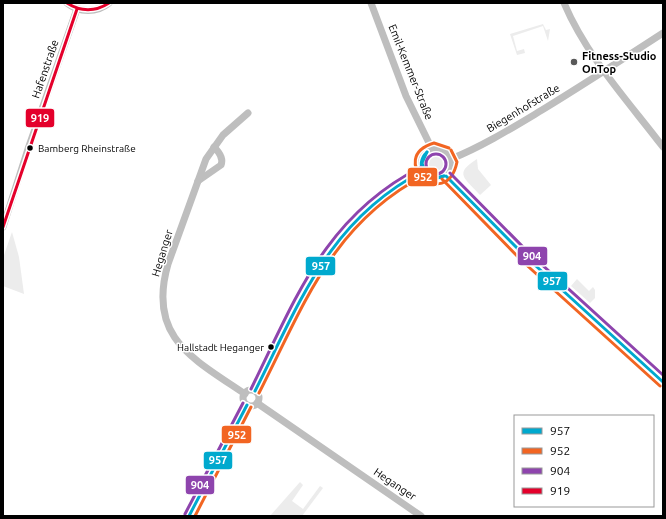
<svg xmlns="http://www.w3.org/2000/svg" width="666" height="519" font-family="Ubuntu,sans-serif">
<style>
.green{fill:#ececec}
.lines{fill:none;stroke-linecap:round;stroke-linejoin:round}
.minor{stroke:#bebebe;stroke-width:7}
.bus-1-casing{stroke:#fff;stroke-width:6}
.bus-2-casing{stroke:#fff;stroke-width:6}
.bus-3-casing{stroke:#fff;stroke-width:6}
.bus-4-casing{stroke:#fff;stroke-width:6}
.bus-1{stroke:#00a9ce;stroke-width:3}
.bus-2{stroke:#f26522;stroke-width:3}
.bus-3{stroke:#8e44ad;stroke-width:3}
.bus-4{stroke:#e4002b;stroke-width:3}
.poi-dot{fill:#595959;stroke:#fff;stroke-width:1.5}
.bus-dot{fill:#000;stroke:#fff;stroke-width:1.5}
.labels{text-anchor:middle;dominant-baseline:central;stroke-width:3;stroke-linejoin:round;paint-order:stroke}
.bus-label{font-size:10px;fill:#000;stroke:#fff;text-anchor:start}
.poi-label{font-size:11px;font-weight:bold;fill:#000;stroke:#fff;text-anchor:start}
.street-label{font-size:11px;fill:#000;stroke:#fff}
.line-badge{stroke:#fff;stroke-width:1.5}
.badge-label{font-size:11px;text-anchor:middle;font-weight:bold;fill:#fff}
</style>
<rect width="100%" height="100%" fill="#fff"/>
<g class="green">
<path d="M543,24L546,30L550,29L548,41L543,26L513,36L517,51L524,49L525,53L517,55L510,34Z"/>
<circle cx="436" cy="163" r="10"/>
<path d="M477,159L478,169L491,185L480,195C465,178 453,174 477,159Z"/>
<path d="M12,232L19,257L24,294L3,286V258Z"/>
<path d="M577,279L589,291L593,287L595,290V298L590,303L571,286Z"/>
<path d="M300,482L303,485L292,501L303,509L320,486L323,488L302,516H270Z"/>
</g>
<g class="lines">
<g class="minor">
<path d="M67,3C79,13 97,13 109,3"/>
<path d="M371,3L406,96L432,149"/>
<path d="M564,3C587,57 628,101 663,147"/>
<circle cx="436" cy="164" r="15"/>
<path d="M451,159C483,146 512,128 542,110C583,85 623,59 663,33"/>
<path d="M446,176C513,250 590,315 663,382"/>
<path d="M198,181L221,165C224,158 219,152 214,147"/>
<path d="M3,227L28,149L77,9"/>
<circle cx="251" cy="398" r="8"/>
<path d="M255,391C284,335 316,255 363,212C380,195 401,182 423,171"/>
<path d="M245,394C192,358 147,337 168,264L206,159L223,135L248,113"/>
<path d="M257,403L421,516"/>
<path d="M189,516L247,405"/>
</g>
<defs>
<g id="bus-1">
<path d="M427,152L422,163L426,175L435,178L444,176"/>
<path d="M427,152C413,165 427,185 444,176"/>
<path d="M446,176L525,256L663,382"/>
<path d="M255,391C300,302 329,220 423,171"/>
<path d="M189,516L247,405"/>
</g>
<g id="bus-2">
<path d="M449,148L434,143C385,158 446,214 457,162L451,150"/>
<path d="M442,179L521,260L660,386"/>
<path d="M259,393C304,305 332,223 425,175"/>
<path d="M195,516L251,407"/>
</g>
<g id="bus-3">
<circle cx="436" cy="164" r="10"/>
<path d="M450,173L528,252L663,375"/>
<path d="M251,389C296,298 325,216 421,167"/>
<path d="M185,514L243,403"/>
</g>
<g id="bus-4">
<path d="M67,3C81,12 95,12 109,3"/>
<path d="M3,227L77,9"/>
</g>
</defs>
<use href="#bus-1" class="bus-1-casing"/>
<use href="#bus-2" class="bus-2-casing"/>
<use href="#bus-3" class="bus-3-casing"/>
<use href="#bus-4" class="bus-4-casing"/>
<use href="#bus-1" class="bus-1"/>
<use href="#bus-2" class="bus-2"/>
<use href="#bus-3" class="bus-3"/>
<use href="#bus-4" class="bus-4"/>
</g>
<circle class="poi-dot" cx="574" cy="62" r="4"/>
<g class="bus-dot">
<circle cx="30" cy="148" r="3.5"/>
<circle cx="271" cy="347" r="3.5"/>
</g>
<g class="labels">
<g class="bus-label">
<text x="38" y="148">Bamberg Rheinstraße</text>
<text x="264" y="347" text-anchor="end">Hallstadt Heganger</text>
</g>
<g class="poi-label">
<text x="582" y="56">Fitness-Studio<tspan x="582" dy="13">OnTop</tspan></text>
</g>
<g class="street-label">
<text transform="translate(45 69) rotate(-71)">Hafenstraße</text>
<text transform="translate(411 72) rotate(68)">Emil-Kemmer-Straße</text>
<text transform="translate(523 108) rotate(-31)">Biegenhofstraße</text>
<text transform="translate(162 253) rotate(-73)">Heganger</text>
<text transform="translate(395 484) rotate(34)">Heganger</text>
</g>
</g>
<g class="line-badge">
<rect x="25" y="108" width="30" height="20" rx="4" fill="#e4002b"/>
<rect x="407" y="167" width="31" height="20" rx="4" fill="#f26522"/>
<rect x="517" y="246" width="31" height="20" rx="4" fill="#8e44ad"/>
<rect x="305" y="256" width="31" height="20" rx="4" fill="#00a9ce"/>
<rect x="537" y="271" width="31" height="20" rx="4" fill="#00a9ce"/>
<rect x="221" y="425" width="31" height="19" rx="4" fill="#f26522"/>
<rect x="203" y="451" width="30" height="19" rx="4" fill="#00a9ce"/>
<rect x="185" y="475" width="30" height="20" rx="4" fill="#8e44ad"/>
</g>
<g class="badge-label">
<text x="40" y="122">919</text>
<text x="423" y="181">952</text>
<text x="532" y="260">904</text>
<text x="321" y="270">957</text>
<text x="552" y="285">957</text>
<text x="237" y="439">952</text>
<text x="218" y="464">957</text>
<text x="200" y="489">904</text>
</g>
<rect width="666" height="519" fill="none" stroke="#000000" stroke-width="8"/>
<rect x="514" y="415" width="140" height="92" fill="#ffffff" stroke="#999999"/>
<rect x="522" y="428" width="20" height="6" fill="#00a9ce" stroke="#999999"/>
<text x="550" y="435" font-size="12" fill="#000000">957</text>
<rect x="522" y="448" width="20" height="6" fill="#f26522" stroke="#999999"/>
<text x="550" y="455" font-size="12" fill="#000000">952</text>
<rect x="522" y="468" width="20" height="6" fill="#8e44ad" stroke="#999999"/>
<text x="550" y="475" font-size="12" fill="#000000">904</text>
<rect x="522" y="488" width="20" height="6" fill="#e4002b" stroke="#999999"/>
<text x="550" y="495" font-size="12" fill="#000000">919</text>
</svg>
